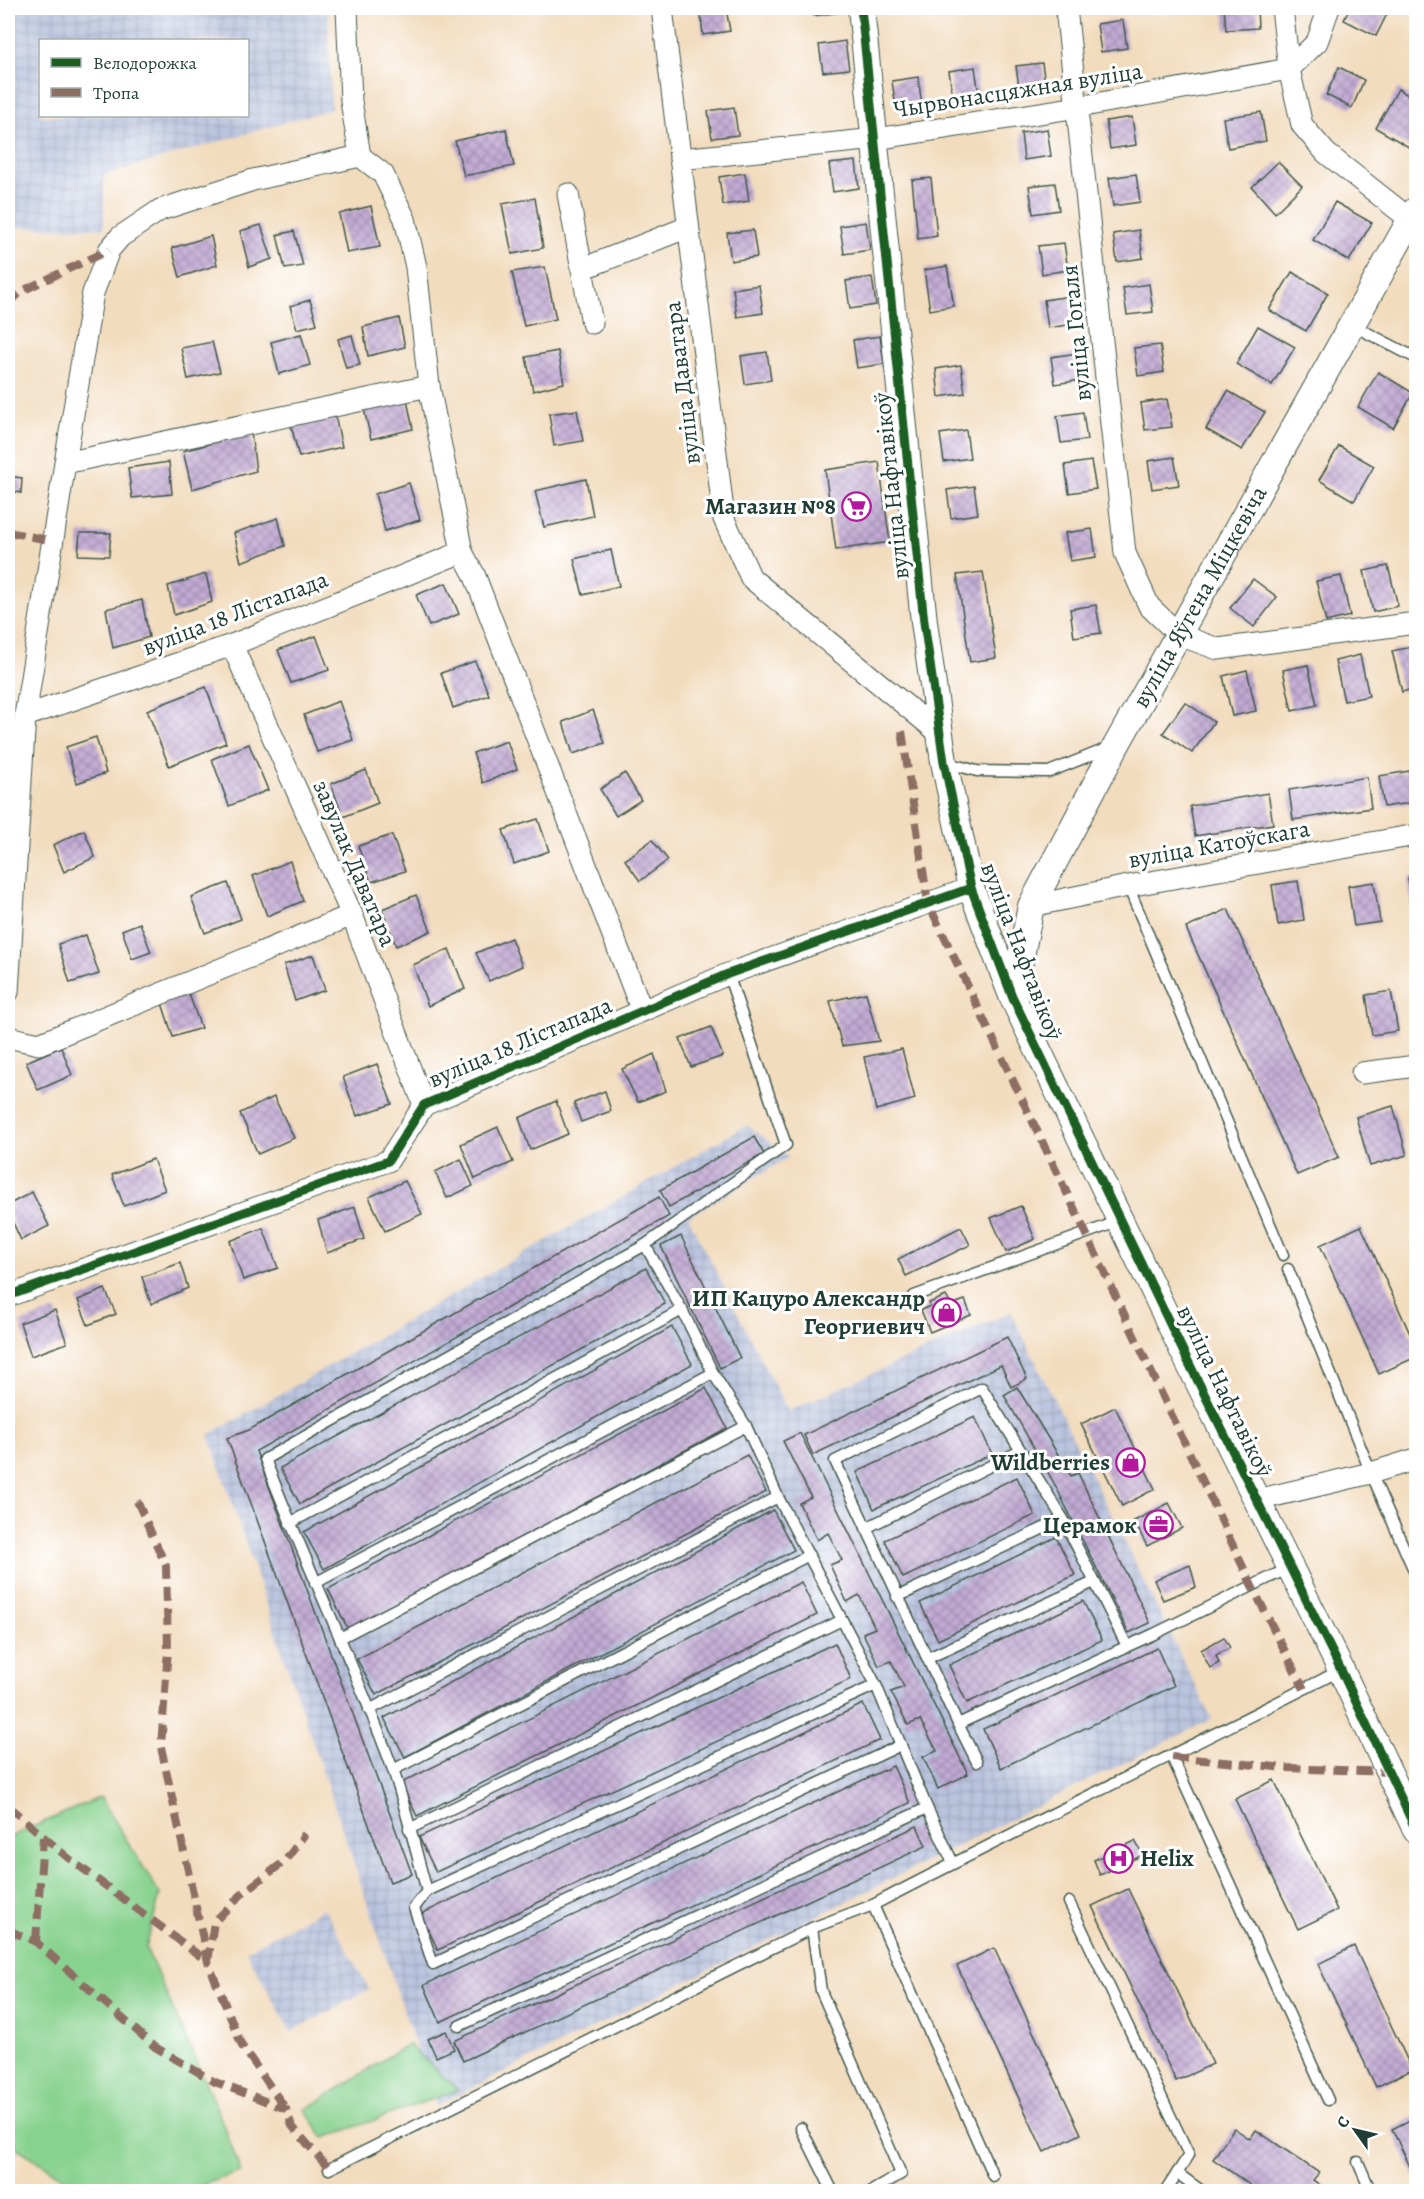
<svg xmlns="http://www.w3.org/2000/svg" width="1424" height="2199" font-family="Alegreya,serif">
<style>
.industrial{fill:url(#industrial-grid);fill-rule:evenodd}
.green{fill:#88d28f;stroke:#548862;stroke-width:1.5}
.building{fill:url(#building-cross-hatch)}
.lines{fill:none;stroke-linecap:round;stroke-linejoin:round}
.service-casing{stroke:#3f5549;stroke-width:13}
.minor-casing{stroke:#3f5549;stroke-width:23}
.tertiary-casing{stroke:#3f5549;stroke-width:28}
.service{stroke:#fff;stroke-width:10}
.minor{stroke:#fff;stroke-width:21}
.tertiary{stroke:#fff;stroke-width:26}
.quiet{stroke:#8d6e63;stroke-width:8;stroke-dasharray:15 8;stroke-linecap:butt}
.cycleway-casing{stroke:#fff;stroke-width:13}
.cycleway{stroke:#1b5e20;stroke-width:9}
.labels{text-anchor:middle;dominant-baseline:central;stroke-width:6;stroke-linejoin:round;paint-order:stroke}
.street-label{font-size:24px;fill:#1f3d34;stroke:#fff}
.poi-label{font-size:24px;font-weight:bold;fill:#1f3d34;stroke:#fff;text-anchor:end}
</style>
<defs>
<pattern id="industrial-grid" width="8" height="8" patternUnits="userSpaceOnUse" patternTransform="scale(1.5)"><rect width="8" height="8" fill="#bac4de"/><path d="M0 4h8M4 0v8" fill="none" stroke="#9fa9bf"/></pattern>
<pattern id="building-cross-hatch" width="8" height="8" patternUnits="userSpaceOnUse" patternTransform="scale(1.5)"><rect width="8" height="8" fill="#c2aad4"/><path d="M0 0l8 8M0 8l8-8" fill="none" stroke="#9d8cad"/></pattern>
</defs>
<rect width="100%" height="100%" fill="#fff"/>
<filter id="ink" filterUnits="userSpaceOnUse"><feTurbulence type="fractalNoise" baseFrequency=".0167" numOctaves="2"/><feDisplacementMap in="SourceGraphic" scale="12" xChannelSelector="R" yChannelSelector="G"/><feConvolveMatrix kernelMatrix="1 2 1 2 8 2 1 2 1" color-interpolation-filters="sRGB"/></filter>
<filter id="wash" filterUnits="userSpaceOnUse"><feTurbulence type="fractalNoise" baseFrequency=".008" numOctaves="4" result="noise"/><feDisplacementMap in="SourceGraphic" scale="24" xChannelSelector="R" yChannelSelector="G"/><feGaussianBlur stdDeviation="1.35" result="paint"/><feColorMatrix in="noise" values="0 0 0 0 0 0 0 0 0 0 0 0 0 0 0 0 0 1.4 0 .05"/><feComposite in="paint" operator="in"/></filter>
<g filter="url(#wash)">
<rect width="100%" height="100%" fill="#f2dcbe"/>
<g class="industrial">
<path d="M8,8H328L331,109L104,175V228L8,227ZM40,40H248V116H40Z"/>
<path d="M747,1125L789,1157L688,1217L788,1411L1011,1312L1212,1719L436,2106L209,1435Z"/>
<path d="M324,1908L369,1989L291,2032L246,1951Z"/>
</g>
<g class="green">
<path d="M100,1797L160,1894L146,1948L218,2111L241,2172L183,2191H84L8,2142V1838Z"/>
<path d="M408,2044L458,2090L324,2138L305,2110Z"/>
</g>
<g id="blocks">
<g class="building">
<path d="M700,8H726L730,31L703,35Z"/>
<path d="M813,8H840L841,12L814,16Z"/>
<path d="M1224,8H1257L1258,28L1226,30Z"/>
<path d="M1350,8H1390L1376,36L1344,20Z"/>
<path d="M1123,20L1127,48L1101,52L1097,24Z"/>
<path d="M845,41L849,69L823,72L819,45Z"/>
<path d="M1042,63L1046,90L1020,94L1016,66Z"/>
<path d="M975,67L979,95L953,99L949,71Z"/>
<path d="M1339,67L1364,80L1352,108L1326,95Z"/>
<path d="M918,77L922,105L896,108L892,81Z"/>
<path d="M1398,89L1416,100V141L1412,149L1376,128Z"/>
<path d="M734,107L738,135L712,138L708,111Z"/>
<path d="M1261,112L1266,141L1228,148L1223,118Z"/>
<path d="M1132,117L1136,145L1110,149L1106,121Z"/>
<path d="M506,129L514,166L464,176L455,141Z"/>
<path d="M1047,129L1051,156L1024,160L1021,133Z"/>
<path d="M856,161L859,188L833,192L829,164Z"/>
<path d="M1278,162L1302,186L1275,213L1252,187Z"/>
<path d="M745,173L749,201L723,205L719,177Z"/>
<path d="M1136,174L1140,202L1113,206L1109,178Z"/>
<path d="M931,178L937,236L918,239L912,180Z"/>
<path d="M1055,183L1059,210L1033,214L1029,186Z"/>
<path d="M535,198L543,248L512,254L502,204Z"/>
<path d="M1335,202L1372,223L1349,261L1313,240Z"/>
<path d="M371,206L380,247L347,253L339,214Z"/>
<path d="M866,222L870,250L844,254L840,226Z"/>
<path d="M261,225L272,259L249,267L240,231Z"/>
<path d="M753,230L757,257L731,261L727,233Z"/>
<path d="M1139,230L1143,258L1117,262L1113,234Z"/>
<path d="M294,231L303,266L285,269L277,235Z"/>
<path d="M211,236L217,265L180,277L172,248Z"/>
<path d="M1064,243L1068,270L1042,274L1038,246Z"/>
<path d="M947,266L954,306L930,310L924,270Z"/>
<path d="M545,267L556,319L524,326L512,272Z"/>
<path d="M1292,272L1328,293L1306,331L1269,310Z"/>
<path d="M872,277L876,305L850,309L846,281Z"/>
<path d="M1149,284L1153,312L1127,315L1123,288Z"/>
<path d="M759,285L763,313L737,317L733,289Z"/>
<path d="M1070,296L1074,324L1048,328L1044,300Z"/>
<path d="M310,300L317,324L297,329L290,306Z"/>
<path d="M399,318L405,347L368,356L363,327Z"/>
<path d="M1258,326L1295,347L1272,385L1236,364Z"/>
<path d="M301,334L310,365L279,374L271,342Z"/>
<path d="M352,335L360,365L346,368L338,339Z"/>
<path d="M880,336L884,364L857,368L853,340Z"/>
<path d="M212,342L220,372L188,379L181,348Z"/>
<path d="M1160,345L1164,372L1138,376L1134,348Z"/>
<path d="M558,351L564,383L533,391L526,357Z"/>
<path d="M767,352L771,380L745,384L741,356Z"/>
<path d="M1077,353L1081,380L1055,384L1051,357Z"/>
<path d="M961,365L965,393L939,397L936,369Z"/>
<path d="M1378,372L1413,393L1393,428L1358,407Z"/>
<path d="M1228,391L1265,412L1242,450L1206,429Z"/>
<path d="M1167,399L1172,427L1145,430L1141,403Z"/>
<path d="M407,400L413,429L371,439L364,409Z"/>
<path d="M577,410L583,441L554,446L549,414Z"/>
<path d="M334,411L342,447L299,457L290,421Z"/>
<path d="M1083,412L1087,440L1061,443L1057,416Z"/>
<path d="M966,430L970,458L944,462L940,434Z"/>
<path d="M251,433L256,471L192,489L183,451Z"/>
<path d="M1339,446L1374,466L1354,501L1319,480Z"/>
<path d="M1174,457L1179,485L1152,489L1148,461Z"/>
<path d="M1091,461L1096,489L1069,493L1065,465Z"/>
<path d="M169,462L172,494L132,498L128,468Z"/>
<path d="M879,462L890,542L836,550L825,470Z"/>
<path d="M8,476L22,478L21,493L8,490Z"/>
<path d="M586,479L593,516L544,527L535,491Z"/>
<path d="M409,483L420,520L385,531L375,494Z"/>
<path d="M974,486L978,514L951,518L947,490Z"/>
<path d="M278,518L285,546L241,562L234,533Z"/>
<path d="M1092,529L1096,557L1070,561L1065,533Z"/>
<path d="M80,533H111L109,556L78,555Z"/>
<path d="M611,550L619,586L583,595L574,559Z"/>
<path d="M1388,566L1398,606L1373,612L1364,571Z"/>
<path d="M983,572L996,658L970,662L957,575Z"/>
<path d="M206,574L212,602L174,615L168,586Z"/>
<path d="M1341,576L1350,616L1326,622L1316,581Z"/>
<path d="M1253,579L1277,597L1254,627L1230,608Z"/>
<path d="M446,583L459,614L429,626L416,595Z"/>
<path d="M142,600L149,637L113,648L106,609Z"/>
<path d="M1096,605L1101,633L1074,637L1070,609Z"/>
<path d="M316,636L329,670L291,683L278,650Z"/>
<path d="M1416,646V688L1402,692L1392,651Z"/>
<path d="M1360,655L1369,696L1344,701L1335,661Z"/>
<path d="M475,661L489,695L453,708L441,673Z"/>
<path d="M1308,665L1317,705L1292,711L1283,670Z"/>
<path d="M1247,670L1256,711L1232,716L1223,676Z"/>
<path d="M206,687L226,743L169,766L147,710Z"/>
<path d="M339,701L353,740L317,752L304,715Z"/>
<path d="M1185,702L1214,722L1192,753L1163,733Z"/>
<path d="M593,710L605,743L573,754L563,722Z"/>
<path d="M96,737L106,773L77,783L66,747Z"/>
<path d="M507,741L517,769L483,783L473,753Z"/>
<path d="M249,744L268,790L229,806L212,759Z"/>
<path d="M366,770L378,803L343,817L331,784Z"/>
<path d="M1416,770V802L1384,807L1379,776Z"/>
<path d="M625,773L641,800L616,816L600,789Z"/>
<path d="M1367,777L1371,808L1293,820L1289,790Z"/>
<path d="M1268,793L1273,824L1195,836L1190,806Z"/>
<path d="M538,819L549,851L514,864L503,830Z"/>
<path d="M84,830L95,857L64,872L53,845Z"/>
<path d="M392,835L405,871L371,882L358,846Z"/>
<path d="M652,840L668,860L640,881L625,860Z"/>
<path d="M290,861L303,901L267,916L253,876Z"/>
<path d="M1416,877V917L1414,918L1408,878Z"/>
<path d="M1298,881L1304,920L1278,925L1272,885Z"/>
<path d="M1374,882L1380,922L1354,926L1348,886Z"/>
<path d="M228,883L241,919L205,933L191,897Z"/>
<path d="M416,895L431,931L396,946L382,909Z"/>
<path d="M1228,909L1339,1157L1297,1175L1186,928Z"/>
<path d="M140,923L151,952L132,959L122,930Z"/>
<path d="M86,935L99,974L70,983L58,944Z"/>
<path d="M511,938L522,966L489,981L476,953Z"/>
<path d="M449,949L465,989L428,1006L413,965Z"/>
<path d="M313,955L325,990L295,1001L284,965Z"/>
<path d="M1391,991L1398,1031L1372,1035L1366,995Z"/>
<path d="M866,993L879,1041L842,1046L830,1001Z"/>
<path d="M189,994L201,1028L173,1037L162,1003Z"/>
<path d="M711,1027L723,1056L691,1067L680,1039Z"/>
<path d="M61,1047L72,1075L38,1090L26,1062Z"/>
<path d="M902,1049L915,1099L876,1110L864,1057Z"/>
<path d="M654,1054L666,1091L638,1102L622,1069Z"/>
<path d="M377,1064L392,1104L357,1116L343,1077Z"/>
<path d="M605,1091L611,1111L581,1122L574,1103Z"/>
<path d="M274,1097L294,1138L258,1154L240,1113Z"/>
<path d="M556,1101L568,1134L530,1150L519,1118Z"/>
<path d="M1393,1106L1407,1155L1370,1166L1356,1117Z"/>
<path d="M498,1127L513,1162L475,1179L461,1144Z"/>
<path d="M754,1137L764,1154L669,1207L660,1190Z"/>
<path d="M153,1159L165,1190L124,1206L112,1175Z"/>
<path d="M461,1159L473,1186L447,1198L435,1172Z"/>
<path d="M405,1181L422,1214L385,1231L369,1197Z"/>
<path d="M32,1192L49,1226L21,1240L8,1212V1205Z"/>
<path d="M659,1197L669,1216L256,1451L412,1874L390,1882L227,1438L249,1430Z"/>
<path d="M1021,1206L1035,1239L1006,1252L991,1218Z"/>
<path d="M355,1207L364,1239L327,1253L318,1220Z"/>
<path d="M1361,1226L1416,1347V1357L1379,1374L1320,1245Z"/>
<path d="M961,1227L970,1245L906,1276L898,1259Z"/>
<path d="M263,1228L278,1268L243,1280L230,1241Z"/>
<path d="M681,1236L740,1358L720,1368L661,1246Z"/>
<path d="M180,1263L188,1288L151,1304L142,1277Z"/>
<path d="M646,1268L665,1304L300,1504L280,1468Z"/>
<path d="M105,1289L116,1314L88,1325L78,1300Z"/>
<path d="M946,1296L951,1305L965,1300L971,1315L930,1332L921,1310L930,1306L929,1303Z"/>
<path d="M55,1310L67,1343L31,1356L20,1323Z"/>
<path d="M672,1327L692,1364L324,1569L304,1532Z"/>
<path d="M1007,1337L1027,1379L1011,1387L1001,1365L813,1455L804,1435Z"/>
<path d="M1017,1387L1071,1476L1078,1473L1150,1623L1129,1633L1055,1485L1004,1395Z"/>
<path d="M706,1388L727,1428L348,1629L328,1589Z"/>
<path d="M1115,1407L1155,1489L1122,1506L1081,1424Z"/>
<path d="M975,1417L992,1454L874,1509L857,1472Z"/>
<path d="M800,1433L968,1774L938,1789L923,1757L937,1751L920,1720L908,1725L891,1692L904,1687L891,1661L879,1666L863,1633L875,1628L859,1595L847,1602L830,1565L842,1560L828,1533L817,1540L799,1503L811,1497L783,1441Z"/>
<path d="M747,1455L766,1492L376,1695L357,1659Z"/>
<path d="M1017,1477L1035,1515L903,1578L885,1540Z"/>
<path d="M1169,1503L1182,1528L1147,1546L1134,1521Z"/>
<path d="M773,1510L794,1550L405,1757L384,1718Z"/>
<path d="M1056,1537L1075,1575L938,1640L920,1603Z"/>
<path d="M1190,1565L1196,1587L1163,1600L1154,1580Z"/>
<path d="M801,1582L817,1615L417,1816L401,1783Z"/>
<path d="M1083,1601L1102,1640L967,1703L949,1665Z"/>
<path d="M1224,1637L1230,1648L1216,1655L1219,1663L1210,1668L1201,1650Z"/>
<path d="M835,1643L851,1679L436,1872L419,1837Z"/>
<path d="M1157,1648L1174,1686L1001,1768L983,1729Z"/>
<path d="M863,1704L880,1740L438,1950L421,1914Z"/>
<path d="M893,1766L910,1803L440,2022L424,1985Z"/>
<path d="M1274,1780L1337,1910L1298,1929L1235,1799Z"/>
<path d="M917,1826L926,1846L463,2061L454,2041Z"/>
<path d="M1135,1841L1143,1855L1100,1875L1094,1860Z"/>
<path d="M1128,1889L1213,2064L1176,2081L1092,1906Z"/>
<path d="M1354,1946L1412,2070L1376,2087L1318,1964Z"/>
<path d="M994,1948L1081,2134L1044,2152L957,1966Z"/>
<path d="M446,2031L454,2049L436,2057L428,2039Z"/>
<path d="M1416,2117V2179L1392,2129Z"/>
<path d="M1234,2128L1250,2139L1256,2130L1319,2173L1313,2180L1326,2189L1324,2192H1260L1213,2159Z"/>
</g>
</g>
</g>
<g filter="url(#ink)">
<use href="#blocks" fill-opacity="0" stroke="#3f5549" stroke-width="1.5"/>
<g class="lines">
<defs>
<g id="service">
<path d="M1352,325L1416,358"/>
<path d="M944,762L977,771L1049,772L1111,747"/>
<path d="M1128,886L1283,1255"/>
<path d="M645,1245L786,1145L728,974"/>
<path d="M1288,1269L1371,1473L1416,1575"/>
<path d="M914,1296L1120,1221"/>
<path d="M290,1523L682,1310"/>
<path d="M866,1528L1020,1451"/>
<path d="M315,1583L713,1373"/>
<path d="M897,1597L1063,1519"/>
<path d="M340,1638L746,1426"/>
<path d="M1127,1646L1063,1519L982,1388L835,1461L958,1724L1154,1634L1289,1568"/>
<path d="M928,1658L1094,1582"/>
<path d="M876,1685L427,1891C415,1850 406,1807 392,1767C354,1663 305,1563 265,1459L645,1245L682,1310L713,1373L746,1426L778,1497L876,1685L927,1808L953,1863"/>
<path d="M369,1710L778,1497"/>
<path d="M958,1724L977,1762"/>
<path d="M1172,1757L1328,2100"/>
<path d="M393,1770L809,1555"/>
<path d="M409,1829L842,1620"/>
<path d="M427,1891L414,1908L433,1964L901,1745"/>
<path d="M1069,1902L1189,2155L1165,2192"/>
<path d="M812,1928L821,1991L901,2174L870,2192"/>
<path d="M459,2026L927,1808"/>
<path d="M801,2128L833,2192"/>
<path d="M1358,2162L1371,2192"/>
<path d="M329,2169L812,1928L873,1905"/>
<path d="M1177,2173L1203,2192"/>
<path d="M993,2176L873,1905C1027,1824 1186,1750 1341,1670"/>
</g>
<g id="minor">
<path d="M347,8L351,101L360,156"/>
<path d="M662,8L724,519L751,578L938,732"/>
<path d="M1066,8L1125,553L1149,606L1179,635L1218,649L1416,623"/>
<path d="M1282,8L1289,69L1302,125L1326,153L1416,224"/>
<path d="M360,156L383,174L405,219L416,267L429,386L462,552L474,574L642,1011"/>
<path d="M680,159L876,139L1078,107L1289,69L1317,42L1329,8"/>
<path d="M568,194L582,269"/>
<path d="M592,323L582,269L688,227"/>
<path d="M65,463L93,293L109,250L120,237L160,210L253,180L360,156"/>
<path d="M232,645L352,915L424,1105"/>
<path d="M25,716L65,463L429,386"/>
<path d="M1031,906L1128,886L1416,835"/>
<path d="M8,992L25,716L232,645L462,552"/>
<path d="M8,1037L39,1044L352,915"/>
<path d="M1362,1073L1416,1066"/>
<path d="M8,1296L388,1161L424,1105L728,974L971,888"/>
<path d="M1257,1500L1371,1473L1416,1459"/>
</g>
<g id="tertiary">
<path d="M861,8L924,622L944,762L971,888L1012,996L1184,1353L1341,1670L1416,1830"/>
<path id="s1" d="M1013,996L1031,906L1117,744L1416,210"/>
</g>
</defs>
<use href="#service" class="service-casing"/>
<use href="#minor" class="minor-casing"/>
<use href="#tertiary" class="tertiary-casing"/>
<use href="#service" class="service"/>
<use href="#minor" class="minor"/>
<use href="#tertiary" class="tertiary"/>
<g class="quiet">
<path d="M8,304L22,291L109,250"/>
<path d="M8,532L53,541"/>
<path d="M902,731L928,903L1086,1233L1252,1586L1304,1689"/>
<path d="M137,1501L166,1566L168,1649L161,1747L208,1962L242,2046L286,2109"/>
<path d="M1172,1757L1287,1768L1389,1772"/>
<path d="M8,1806L67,1857L208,1962L214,1922L244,1892L285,1861L305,1834"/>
<path d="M8,1930L36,1942L155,2047L215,2082L286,2109L292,2126L329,2169"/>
<path d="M36,1942L43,1837"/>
</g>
<defs>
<g id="cycleway">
<path d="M861,8L924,622L944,762L971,888L1012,996L1184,1353L1341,1670L1416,1830"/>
<path d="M8,1296L388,1161L424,1105L728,974L971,888"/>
</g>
</defs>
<use href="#cycleway" class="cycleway-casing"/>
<use href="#cycleway" class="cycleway"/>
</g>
</g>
<defs>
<symbol id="supermarket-ring" viewBox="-11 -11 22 22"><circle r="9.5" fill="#fff" stroke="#b5179e" stroke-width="1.5"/><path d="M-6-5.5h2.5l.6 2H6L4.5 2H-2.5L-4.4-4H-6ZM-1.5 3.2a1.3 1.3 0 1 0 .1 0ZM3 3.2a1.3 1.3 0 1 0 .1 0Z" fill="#b5179e"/></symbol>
<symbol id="shop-ring" viewBox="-11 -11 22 22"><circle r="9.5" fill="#fff" stroke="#b5179e" stroke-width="1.5"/><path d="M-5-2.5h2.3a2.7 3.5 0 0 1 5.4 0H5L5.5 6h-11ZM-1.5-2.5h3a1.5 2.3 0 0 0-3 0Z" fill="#b5179e"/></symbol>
<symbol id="office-ring" viewBox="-11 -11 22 22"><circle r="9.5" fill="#fff" stroke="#b5179e" stroke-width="1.5"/><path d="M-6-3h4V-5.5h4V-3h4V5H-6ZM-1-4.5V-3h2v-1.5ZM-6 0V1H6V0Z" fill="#b5179e"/></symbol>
<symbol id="hospital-ring" viewBox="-11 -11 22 22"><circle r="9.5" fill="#fff" stroke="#b5179e" stroke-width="1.5"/><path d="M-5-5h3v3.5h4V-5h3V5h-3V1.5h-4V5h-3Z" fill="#b5179e"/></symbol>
</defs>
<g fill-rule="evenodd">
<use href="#supermarket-ring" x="840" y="490" width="33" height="33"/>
<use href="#shop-ring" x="930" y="1296" width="33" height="33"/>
<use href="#shop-ring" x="1114" y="1446" width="33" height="33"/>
<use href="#office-ring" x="1142" y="1508" width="33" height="33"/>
<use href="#hospital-ring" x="1102" y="1842" width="33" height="33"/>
</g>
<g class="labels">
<g class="street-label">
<text transform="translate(1018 90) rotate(-9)">Чырвонасцяжная вуліца</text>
<text transform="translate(1076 333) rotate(-96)">вуліца Гогаля</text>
<text transform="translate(682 383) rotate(-97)">вуліца Даватара</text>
<text transform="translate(891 486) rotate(-96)">вуліца Нафтавікоў</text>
<text stroke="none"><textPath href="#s1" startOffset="444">вуліца Яўгена Міцкевіча</textPath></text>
<text transform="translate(235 613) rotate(-21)">вуліца 18 Лістапада</text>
<text transform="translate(1219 844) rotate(-10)">вуліца Катоўскага</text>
<text transform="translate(355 863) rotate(67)">завулак Даватара</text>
<text transform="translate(1022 951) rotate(69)">вуліца Нафтавікоў</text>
<text transform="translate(520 1042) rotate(-23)">вуліца 18 Лістапада</text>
<text transform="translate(1225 1391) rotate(64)">вуліца Нафтавікоў</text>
</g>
<g class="poi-label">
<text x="836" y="506">Магазин №8</text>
<text x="925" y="1298">ИП Кацуро Александр<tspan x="925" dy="28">Георгиевич</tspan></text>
<text x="1110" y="1462">Wildberries</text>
<text x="1137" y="1525">Церамок</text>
<text x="1140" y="1858" text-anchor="start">Helix</text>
</g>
</g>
<rect width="1424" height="2199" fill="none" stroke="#fff" stroke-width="30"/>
<rect x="39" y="39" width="210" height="78" fill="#ffffff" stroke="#a5b1ae" stroke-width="1.5"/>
<rect x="51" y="58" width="30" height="9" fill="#1b5e20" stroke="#a5b1ae" stroke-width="1.5"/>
<text x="93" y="69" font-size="18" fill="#1f3d34">Велодорожка</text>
<rect x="51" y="88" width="30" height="9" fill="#8d6e63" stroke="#a5b1ae" stroke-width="1.5"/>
<text x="93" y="99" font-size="18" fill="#1f3d34">Тропа</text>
<g transform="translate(1355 2130) rotate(304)" stroke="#ffffff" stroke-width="4.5" paint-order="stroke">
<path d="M0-4.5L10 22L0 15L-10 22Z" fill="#1f3d34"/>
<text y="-9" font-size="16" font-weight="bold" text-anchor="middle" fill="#1f3d34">С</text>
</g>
</svg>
